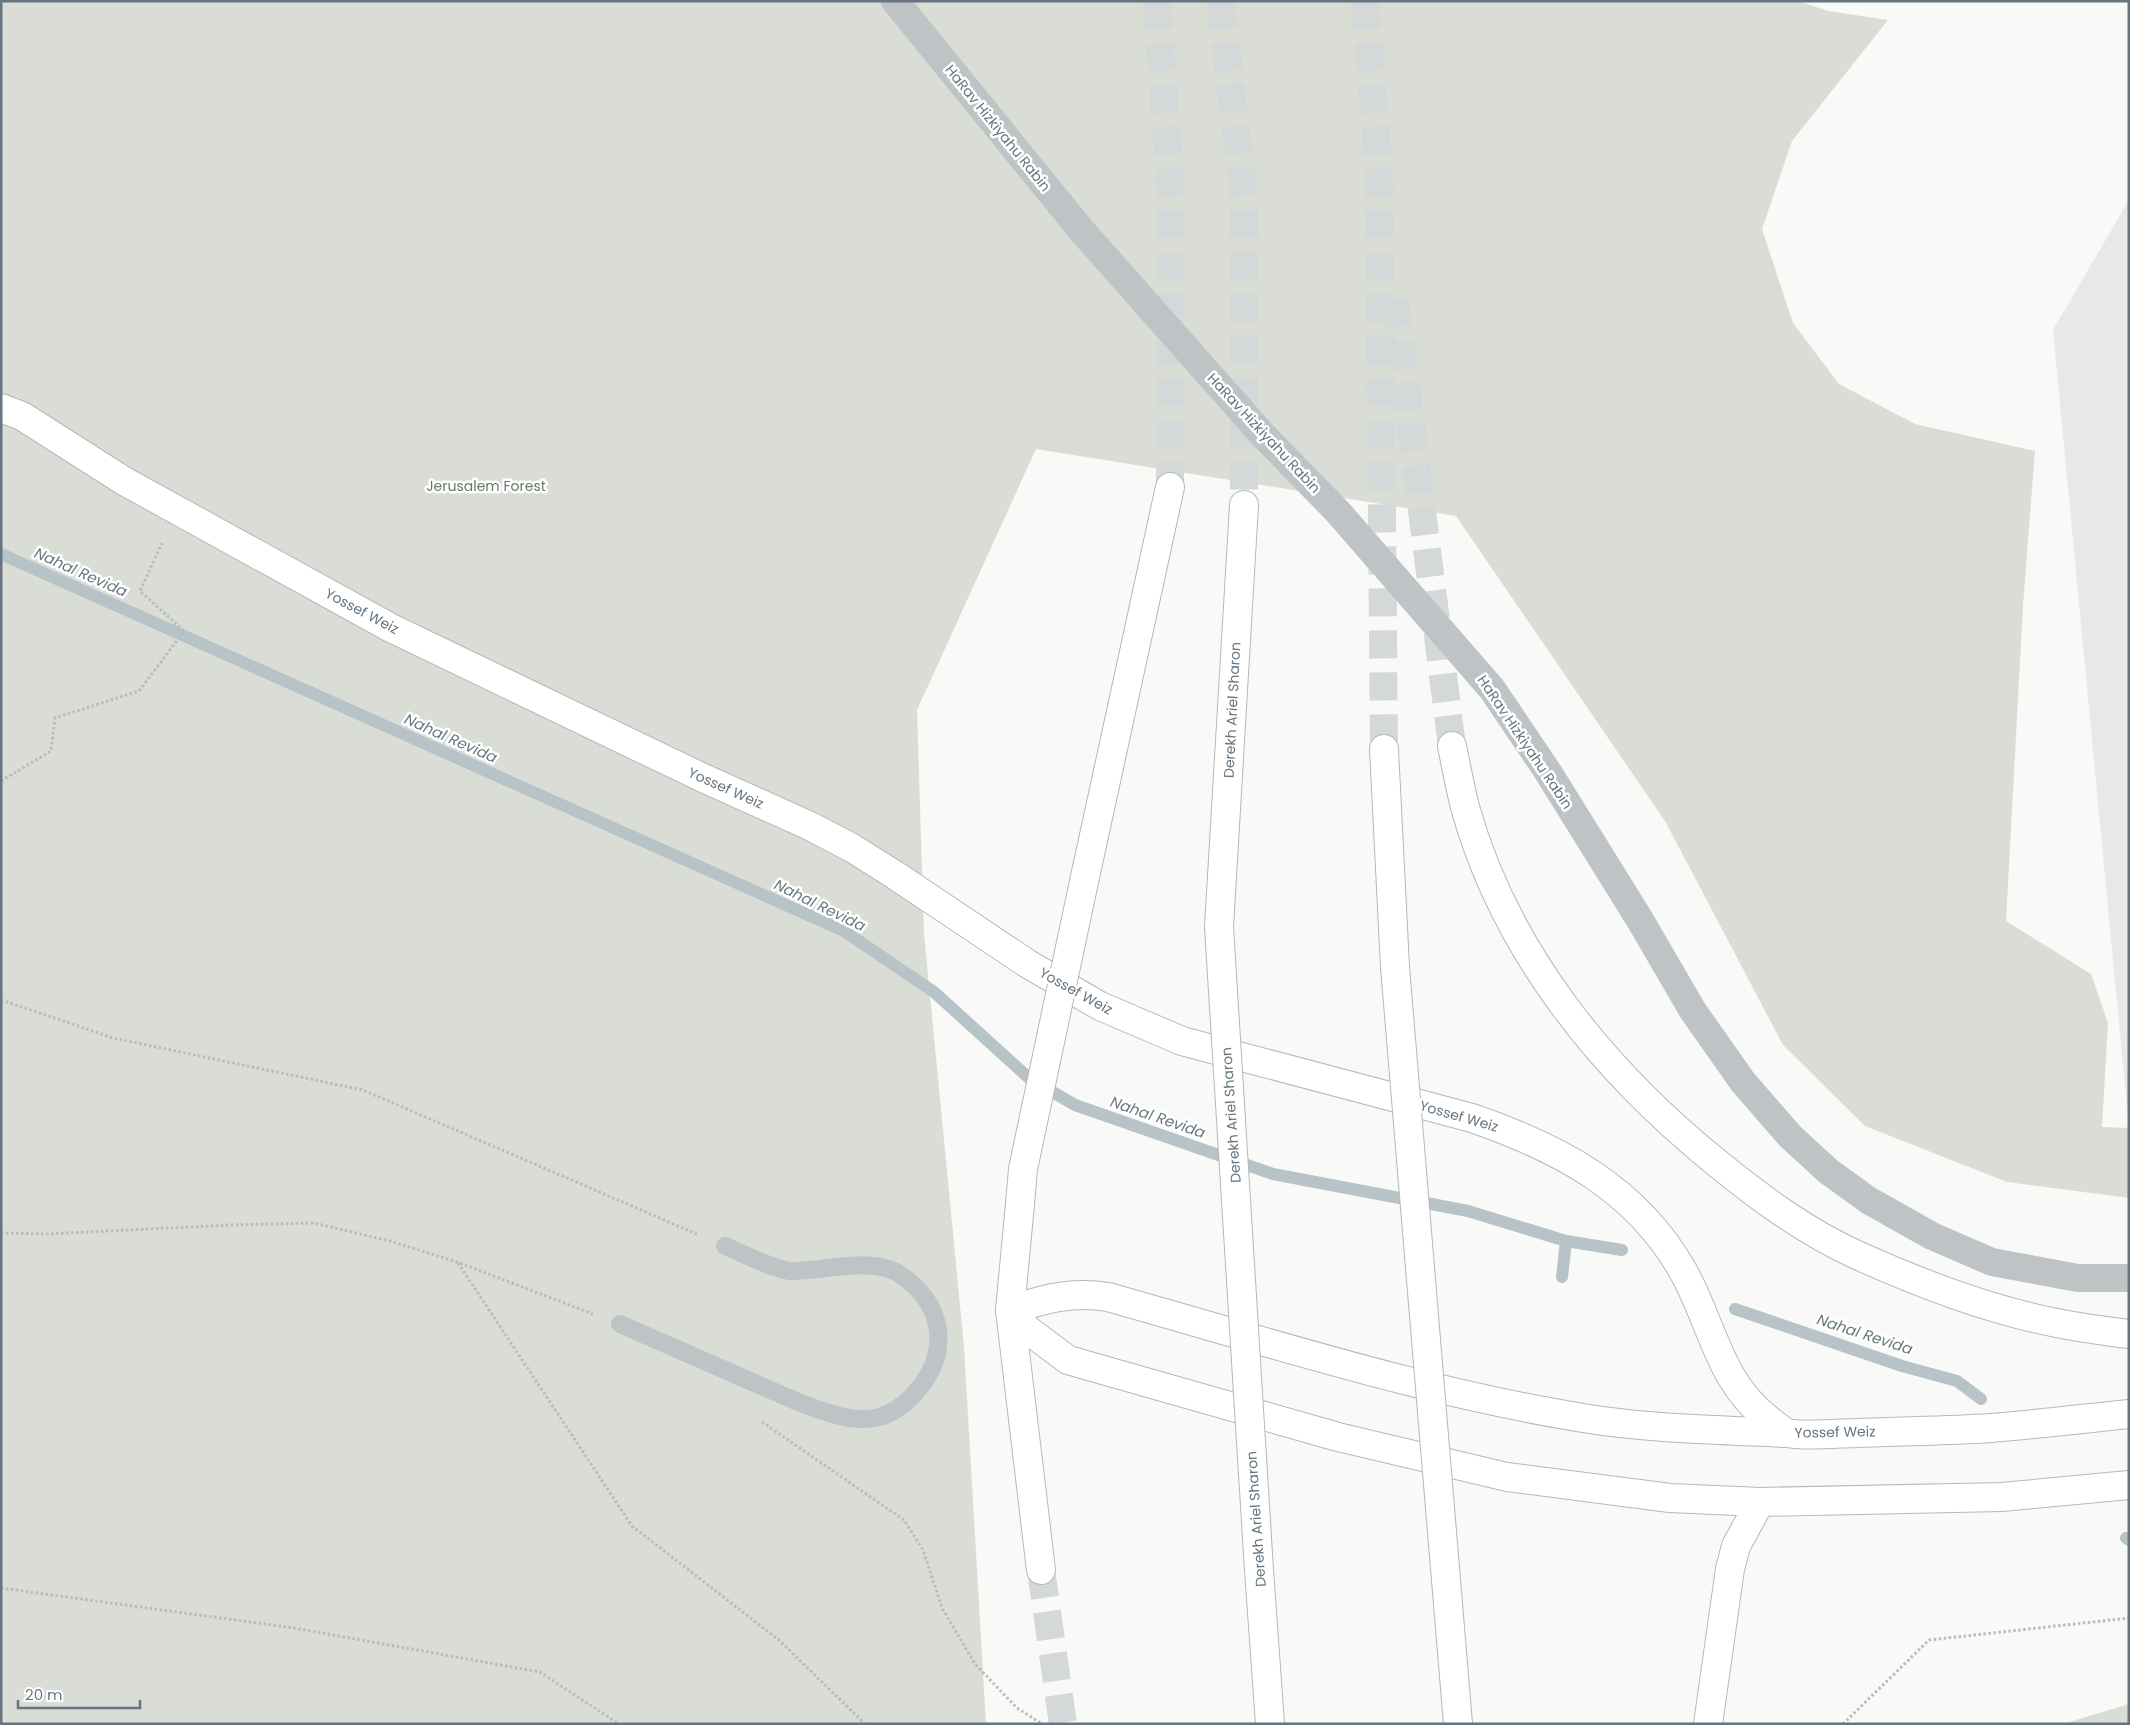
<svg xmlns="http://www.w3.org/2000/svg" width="2130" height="1725" font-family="Poppins,sans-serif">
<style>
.built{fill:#e7e8e7}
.green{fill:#d9ddd6}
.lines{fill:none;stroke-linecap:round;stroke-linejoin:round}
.stream{stroke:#b7c3c6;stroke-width:12}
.trunk-tunnel{stroke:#d4d8d9;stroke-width:28;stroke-dasharray:28 14;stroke-linecap:butt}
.secondary-casing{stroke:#b3b9bd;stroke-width:30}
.trunk-casing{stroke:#b4b8bb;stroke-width:30}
.path{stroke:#b9bcbf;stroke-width:3;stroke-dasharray:2.5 2.5;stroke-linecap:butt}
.service{stroke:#bec3c6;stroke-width:18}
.tertiary{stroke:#bec3c6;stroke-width:28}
.secondary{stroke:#fff;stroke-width:28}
.trunk{stroke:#fff;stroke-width:28}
.trunk-bridge-casing{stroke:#b4b8bb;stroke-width:30;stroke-linecap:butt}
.trunk-bridge{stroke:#fff;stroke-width:28}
.labels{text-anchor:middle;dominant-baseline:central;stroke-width:5;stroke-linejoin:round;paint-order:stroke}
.street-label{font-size:14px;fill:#66757f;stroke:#fff}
.park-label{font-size:14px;fill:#687865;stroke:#fff}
.water-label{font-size:15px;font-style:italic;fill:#667a80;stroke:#fff}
</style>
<rect width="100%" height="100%" fill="#f9f9f7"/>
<path class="built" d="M2129,200V1107H2127L2053,330Z"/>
<g class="green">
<path d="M1,1H1798L1828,11L1888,20L1792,141L1762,229L1793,323L1839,384L1915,424L2035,451L2023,606L2006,921L2091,974L2108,1023L2102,1127L2129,1128V1198L2007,1182L1865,1126L1783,1045L1665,821L1456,516L1036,449L917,710L924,933L964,1347L986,1724H1Z"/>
<path d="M2129,1704V1724H2063Z"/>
</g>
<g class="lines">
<g class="stream">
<path d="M1,554L844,931L934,992L1030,1079L1075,1105L1273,1174L1468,1211L1566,1241L1622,1250"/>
<path d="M1562,1277L1566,1241"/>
<path d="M1735,1309L1902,1366L1957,1381L1981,1399"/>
<path d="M2126,1538L2129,1540"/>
</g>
<g class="trunk-tunnel">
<path d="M1157,1L1171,198L1170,487"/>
<path d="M1220,1L1244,196V505"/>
<path d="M1365,1L1379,172L1384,749"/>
<path d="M1395,299L1452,746"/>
<path d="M1041,1570L1063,1724"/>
</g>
<defs>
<g id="secondary">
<path d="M1,408L22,416L124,481L391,628L701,777L810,826L852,848L895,875L1028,964L1100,1006L1182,1041L1472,1118C1559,1148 1636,1188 1683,1271C1713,1324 1718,1381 1769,1420C1774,1424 1780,1429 1785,1432C1795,1437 1844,1433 1858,1433C1902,1431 1947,1431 1992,1428C2037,1424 2083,1419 2129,1414"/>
<path d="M1760,1502L2002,1497L2129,1485"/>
</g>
<g id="trunk">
<path d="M1452,746C1456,766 1460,787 1465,807C1505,951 1602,1070 1717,1163C1760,1198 1806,1232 1857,1255C1921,1284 1989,1310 2057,1323C2081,1328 2105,1331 2129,1334"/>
<path d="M1384,749L1395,967"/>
<path d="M1085,877L1170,487"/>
<path d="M1219,927L1244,505"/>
<path d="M1020,1204L1010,1310L1041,1570"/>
<path d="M1010,1310L1028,1330L1068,1360L1338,1437L1507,1477L1670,1498L1760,1502L1736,1546L1730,1569L1708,1724"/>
<path d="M1010,1310C1044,1299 1072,1291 1108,1297C1265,1341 1422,1392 1583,1418C1650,1429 1719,1430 1787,1433"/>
<path d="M1259,1570L1270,1724"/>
<path d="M1448,1604L1458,1724"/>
</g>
</defs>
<use href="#secondary" class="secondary-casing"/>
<use href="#trunk" class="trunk-casing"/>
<g class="path">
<path d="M1,781L51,751L55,718L139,691L184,631L140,591L162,543"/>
<path d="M1,1000L113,1038L363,1090L699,1235"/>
<path d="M1,1233L47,1234L229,1225L314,1223L390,1241L457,1262L593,1314"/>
<path d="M458,1263L632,1526L780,1641L865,1724"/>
<path d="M762,1422L904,1520L923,1550L942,1608L975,1664L1017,1708L1042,1724"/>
<path d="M1,1588L294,1628L540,1672L619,1724"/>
<path d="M1843,1724L1929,1640L2129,1618"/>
</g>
<path class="service" d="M620,1324L798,1402C824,1412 855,1425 883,1416C899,1410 911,1399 921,1386C951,1346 941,1303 901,1275C877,1258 835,1268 808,1270C802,1270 794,1272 789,1271C767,1267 745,1254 725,1246"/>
<path class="tertiary" d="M895,1L1082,231L1262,434L1338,512L1492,689L1548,772L1640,920L1693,1011L1743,1082L1790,1136L1828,1171L1868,1200L1932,1236L1992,1262L2078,1278H2129"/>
<use href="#secondary" class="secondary"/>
<use href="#trunk" class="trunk"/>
<defs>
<g id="trunk-bridge">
<path d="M1219,927L1259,1570"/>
<path d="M1395,967L1448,1604"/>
<path d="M1020,1204L1023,1169L1085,877"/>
</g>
</defs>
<use href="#trunk-bridge" class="trunk-bridge-casing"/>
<use href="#trunk-bridge" class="trunk-bridge"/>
</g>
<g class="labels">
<g class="street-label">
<text transform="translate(998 128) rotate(51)">HaRav Hizkiyahu Rabin</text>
<text transform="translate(1264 433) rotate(47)">HaRav Hizkiyahu Rabin</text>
<text transform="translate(362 611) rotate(28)">Yossef Weiz</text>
<text transform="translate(1232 710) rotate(-87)">Derekh Ariel Sharon</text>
<text transform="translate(1525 742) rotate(56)">HaRav Hizkiyahu Rabin</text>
<text transform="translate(726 788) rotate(24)">Yossef Weiz</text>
<text transform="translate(1076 991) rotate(29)">Yossef Weiz</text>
<text transform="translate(1231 1115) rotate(-94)">Derekh Ariel Sharon</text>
<text transform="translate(1459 1116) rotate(16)">Yossef Weiz</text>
<text transform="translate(1835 1432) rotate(-1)">Yossef Weiz</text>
<text transform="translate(1256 1519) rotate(-94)">Derekh Ariel Sharon</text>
</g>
<g class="park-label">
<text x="486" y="486">Jerusalem Forest</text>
</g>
<g class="water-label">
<text transform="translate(81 572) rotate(24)">Nahal Revida</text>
<text transform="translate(451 738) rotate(24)">Nahal Revida</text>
<text transform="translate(820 905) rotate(26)">Nahal Revida</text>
<text transform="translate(1158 1117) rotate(19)">Nahal Revida</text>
<text transform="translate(1865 1334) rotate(18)">Nahal Revida</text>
</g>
</g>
<rect width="2130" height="1725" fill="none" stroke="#66757f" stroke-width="5"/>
<path d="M18 1700v8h122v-8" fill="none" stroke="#66757f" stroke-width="2.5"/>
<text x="25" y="1700" font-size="15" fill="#66757f" stroke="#ffffff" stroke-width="4" paint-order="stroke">20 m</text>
</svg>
